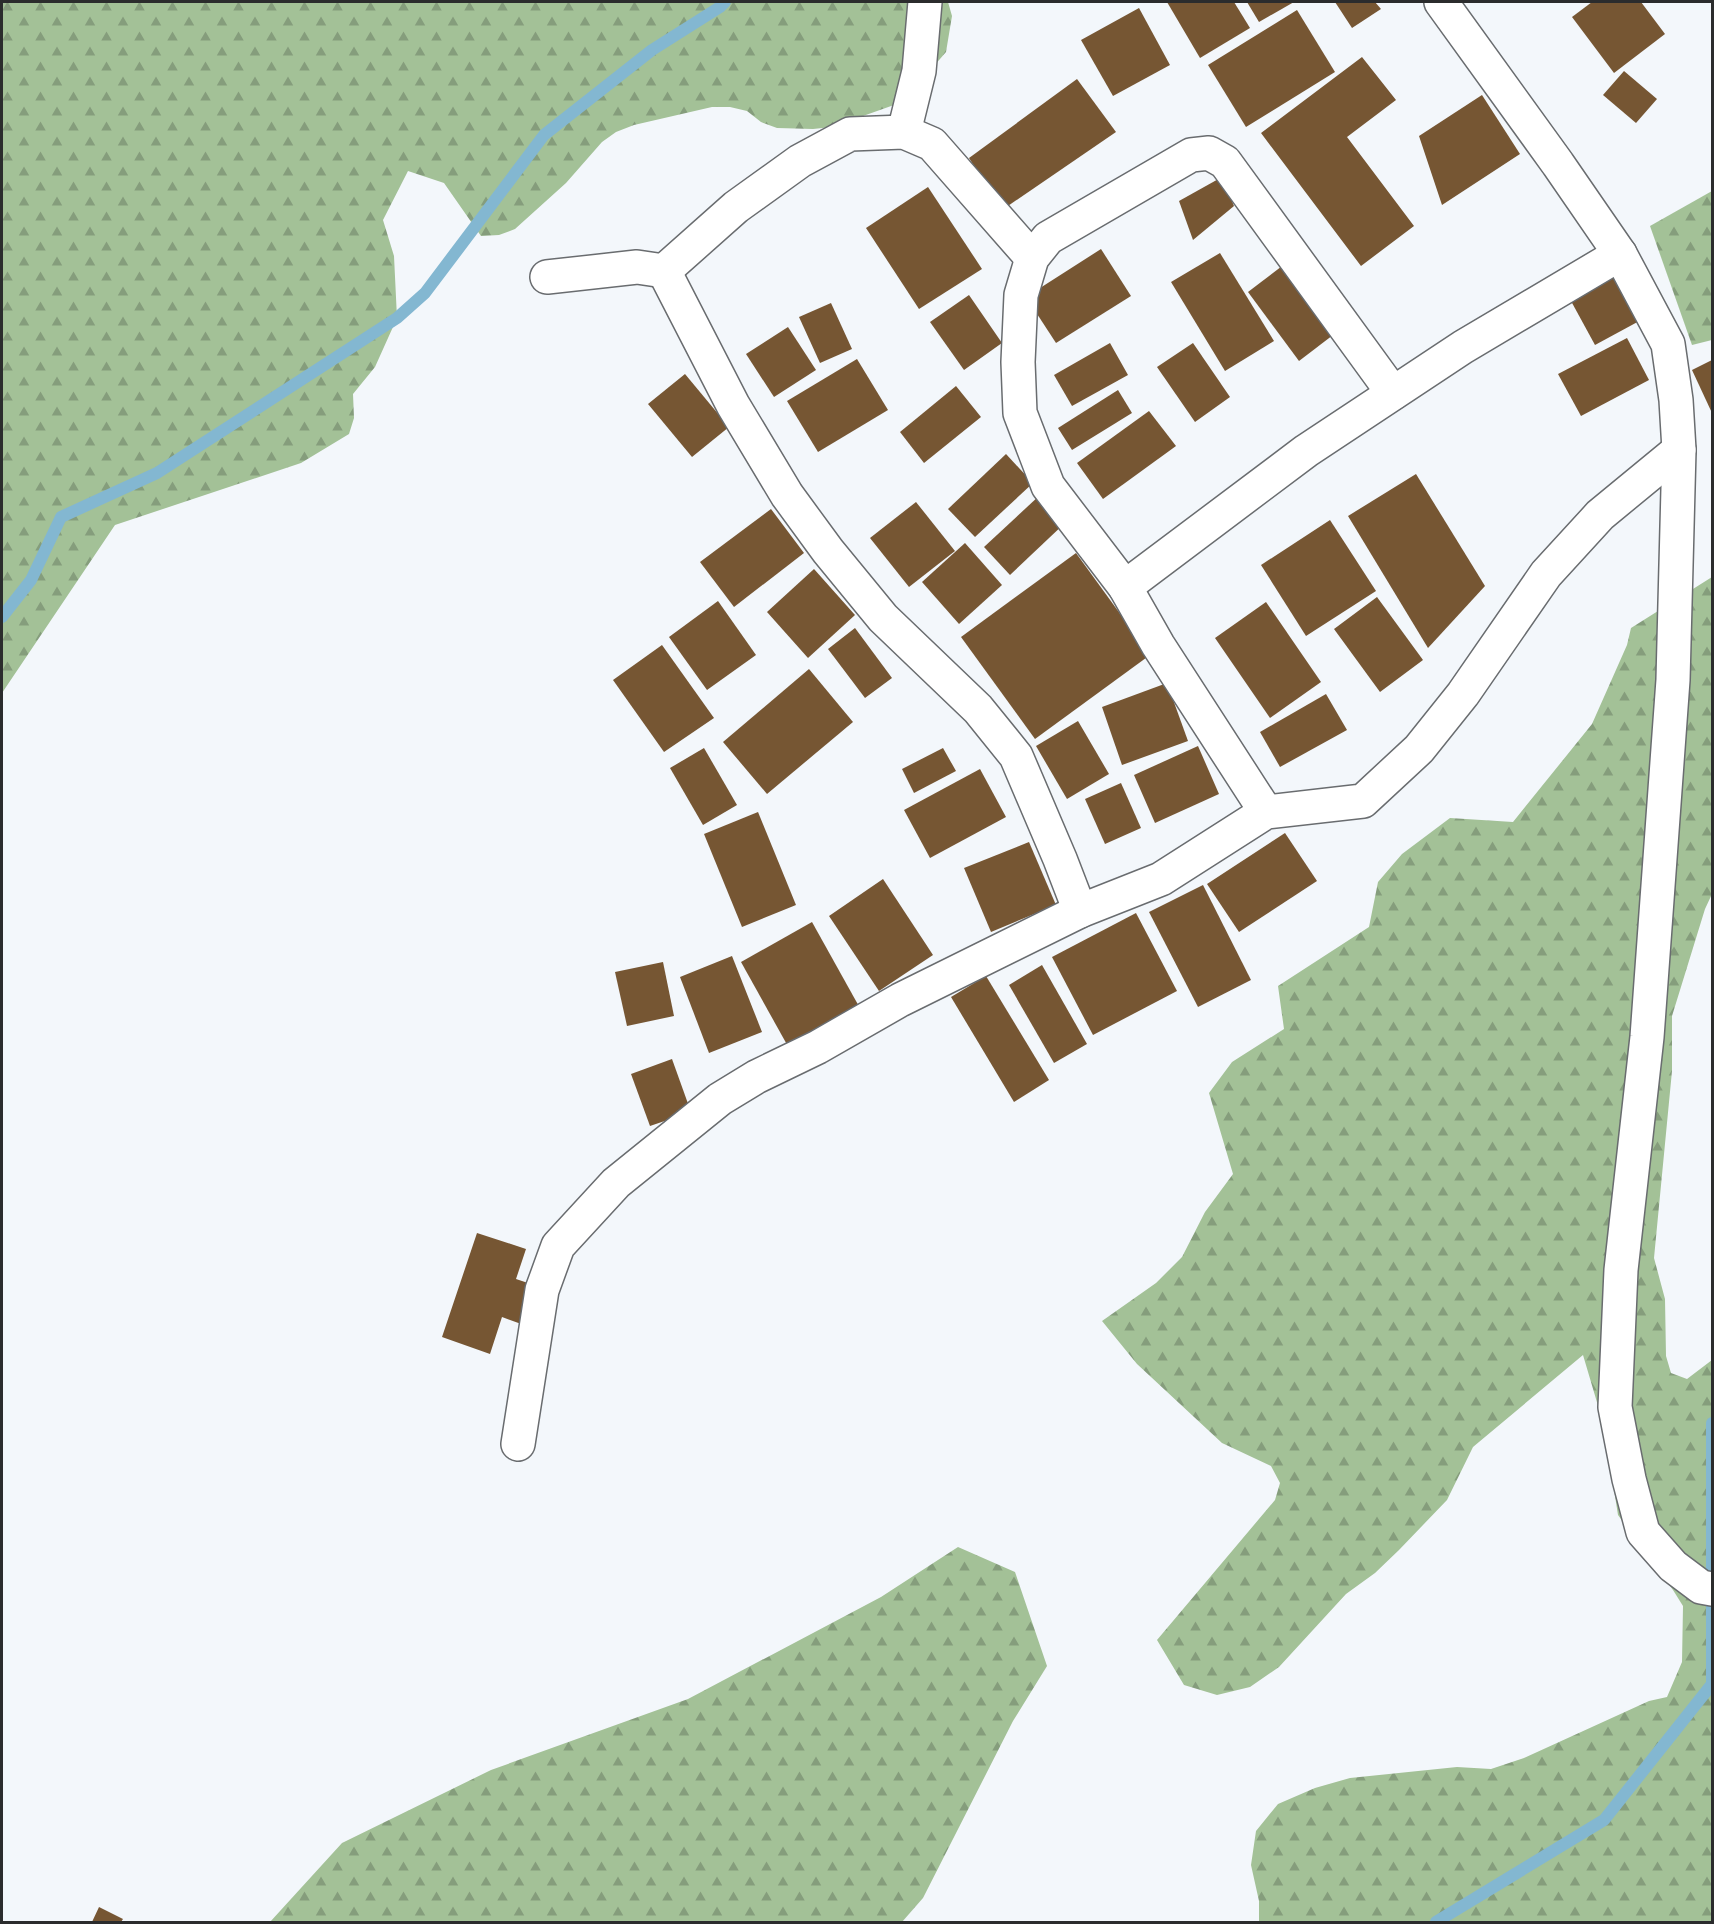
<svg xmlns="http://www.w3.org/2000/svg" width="1714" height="1924" font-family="'Noto Serif',serif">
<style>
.forest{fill:url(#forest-firs)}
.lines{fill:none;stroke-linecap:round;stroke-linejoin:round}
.stream{stroke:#83b7d1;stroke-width:12}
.building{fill:#765633}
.minor-casing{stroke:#696c6f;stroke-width:36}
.tertiary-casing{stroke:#696c6f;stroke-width:36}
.minor{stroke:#fff;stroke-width:33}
.tertiary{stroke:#fff;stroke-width:33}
</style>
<defs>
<pattern id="forest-firs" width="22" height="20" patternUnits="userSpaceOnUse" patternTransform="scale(1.5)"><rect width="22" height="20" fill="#a3c197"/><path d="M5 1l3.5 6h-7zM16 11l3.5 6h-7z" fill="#859d7c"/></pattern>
</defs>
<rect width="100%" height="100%" fill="#f3f7fb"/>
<g class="forest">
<path d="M2,2H948L952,16L946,52L909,95L894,105L832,127L813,129L777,128L761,122L747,111L730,107H712L634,125L616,132L602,142L566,183L515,229L499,235L481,236L444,183L408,171L383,220L394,256L397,318L375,367L353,394L354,418L349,434L301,463L115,525L2,693Z"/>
<path d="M1712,191V340L1692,345L1650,226Z"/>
<path d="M1712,577V894L1705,909L1672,1016V1071L1654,1258L1665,1299L1666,1356L1671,1373L1687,1379L1712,1360V1922H1259V1901L1251,1865L1256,1831L1278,1804L1315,1788L1350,1778L1457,1767L1491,1769L1524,1758L1649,1701L1667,1697L1682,1662L1683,1606L1673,1590L1618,1515L1604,1426L1583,1355L1473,1447L1447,1500L1399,1550L1375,1573L1346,1594L1279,1667L1250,1687L1217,1695L1184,1685L1157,1640L1275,1500L1280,1483L1271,1466L1222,1443L1137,1364L1102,1321L1156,1283L1182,1257L1205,1212L1233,1174L1209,1093L1232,1062L1284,1029L1278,986L1369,927L1378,882L1402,854L1450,818L1513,822L1592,724L1627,645L1631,628Z"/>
<path d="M958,1547L1015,1572L1047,1666L1013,1721L923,1898L902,1922H270L342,1843L491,1770L688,1699L881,1597Z"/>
</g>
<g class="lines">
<g class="stream">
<path d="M2,617L31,580L61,517L157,473L397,318L425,293L544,135L652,50L720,7L725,2"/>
<path d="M1436,1922L1604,1820L1712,1684V1423"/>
</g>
</g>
<g class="building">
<path d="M1167,2H1234L1250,28L1200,58Z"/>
<path d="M1247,2H1294L1259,22Z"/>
<path d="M1335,2H1375L1381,9L1352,28Z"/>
<path d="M1592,2H1641L1665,34L1614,73L1572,17Z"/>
<path d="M1139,8L1170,65L1113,96L1081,40Z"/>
<path d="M1297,10L1335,72L1246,127L1208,65Z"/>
<path d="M1362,57L1396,100L1347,137L1414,226L1361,266L1261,133Z"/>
<path d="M1624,71L1657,99L1636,123L1603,95Z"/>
<path d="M1077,79L1116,132L1002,210L969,158Z"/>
<path d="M1482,95L1520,154L1442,205L1419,136Z"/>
<path d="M1222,177L1234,206L1193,240L1179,201Z"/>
<path d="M928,187L982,269L919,309L866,228Z"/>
<path d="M1101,249L1131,296L1056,343L1026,297Z"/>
<path d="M1220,253L1274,341L1225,371L1171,282Z"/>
<path d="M1286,263L1337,332L1299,361L1248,292Z"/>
<path d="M1619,275L1643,319L1595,345L1571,301Z"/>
<path d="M969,295L1002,343L964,370L930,322Z"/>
<path d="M831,303L852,349L820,363L799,317Z"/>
<path d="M788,327L816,370L774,397L746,354Z"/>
<path d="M1627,338L1649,380L1581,416L1558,374Z"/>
<path d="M1110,343L1128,375L1072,406L1054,375Z"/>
<path d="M1193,343L1230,397L1195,422L1157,367Z"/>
<path d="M857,359L888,410L818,452L787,401Z"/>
<path d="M1712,360V413L1692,370Z"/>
<path d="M685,374L729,427L692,457L648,404Z"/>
<path d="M956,386L981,417L924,463L900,432Z"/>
<path d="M1118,390L1132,413L1072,450L1058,428Z"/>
<path d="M1149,411L1176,446L1103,499L1077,463Z"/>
<path d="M1006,454L1033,483L975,537L948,509Z"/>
<path d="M1416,474L1485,586L1428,648L1348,516Z"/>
<path d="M1040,495L1066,522L1010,575L984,547Z"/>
<path d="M916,502L955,551L909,587L870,538Z"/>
<path d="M771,509L804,553L734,607L700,562Z"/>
<path d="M1330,520L1376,591L1306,636L1261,565Z"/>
<path d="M965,543L1002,585L959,624L922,582Z"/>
<path d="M1076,553L1150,655L1035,739L961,637Z"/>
<path d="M814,569L855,615L808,658L767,612Z"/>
<path d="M1377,597L1423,660L1380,692L1334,629Z"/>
<path d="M718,601L756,655L707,690L669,637Z"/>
<path d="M1266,602L1321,682L1270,718L1215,638Z"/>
<path d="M855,628L892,678L865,698L828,649Z"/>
<path d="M662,645L714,718L664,752L613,680Z"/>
<path d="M809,669L853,722L767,794L723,742Z"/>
<path d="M1167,683L1188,741L1122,765L1102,707Z"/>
<path d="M1326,694L1347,730L1280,767L1260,732Z"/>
<path d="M1078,721L1109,774L1067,799L1036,746Z"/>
<path d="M1198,746L1219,794L1155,823L1134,775Z"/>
<path d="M704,748L737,805L703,825L670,768Z"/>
<path d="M943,748L956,771L914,793L902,769Z"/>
<path d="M980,769L1006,817L930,858L904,810Z"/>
<path d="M1121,783L1141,828L1105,844L1085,799Z"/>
<path d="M758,812L796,905L742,927L704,834Z"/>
<path d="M1285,833L1317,881L1239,932L1207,884Z"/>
<path d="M1029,842L1056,905L991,932L964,868Z"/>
<path d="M883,879L933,955L879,991L829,916Z"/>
<path d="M1203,885L1251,980L1198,1007L1149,912Z"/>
<path d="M1136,913L1177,991L1093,1035L1052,957Z"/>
<path d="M812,922L861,1010L790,1050L741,962Z"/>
<path d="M732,956L762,1032L709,1053L680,977Z"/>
<path d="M663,962L674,1016L627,1026L615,972Z"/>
<path d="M1042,965L1087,1044L1054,1063L1009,985Z"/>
<path d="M986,976L1049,1080L1014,1102L951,997Z"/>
<path d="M672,1059L691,1112L650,1126L631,1074Z"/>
<path d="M477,1233L526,1249L516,1279L537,1286L524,1325L502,1317L490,1354L442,1337Z"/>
<path d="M99,1907L123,1919L121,1922H92Z"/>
</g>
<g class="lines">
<defs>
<g id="minor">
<path d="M904,132L919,71L925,2"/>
<path d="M664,271L733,405L787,495L828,551L883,618L978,709L1016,756L1060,859L1080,911"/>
<path d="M547,277L637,267L664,271L736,207L800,161L850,134L904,132L932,144L1032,258"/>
<path d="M1125,587L1306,451L1463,347L1620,254"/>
<path d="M1266,812L1158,645L1125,587L1048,486L1020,413L1018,362L1021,295L1032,258L1048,238L1191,155L1209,153L1225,162L1393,393"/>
<path d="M518,1444L542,1290L558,1246L616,1183L720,1099L756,1077L818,1047L900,1000L1080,911L1161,879L1266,812L1363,801L1419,749L1463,694L1546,574L1600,515L1679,450"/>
</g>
<path id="tertiary" d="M1441,2L1558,164L1620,254L1668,344L1676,400L1679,450L1673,680L1647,1037L1621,1270L1615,1407L1629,1479L1643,1532L1673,1566L1701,1587L1712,1589"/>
</defs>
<use href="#minor" class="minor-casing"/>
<use href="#tertiary" class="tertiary-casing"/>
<use href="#minor" class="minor"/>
<use href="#tertiary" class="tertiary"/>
</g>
<rect width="1714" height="1924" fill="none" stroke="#2b2c2d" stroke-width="6"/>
</svg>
